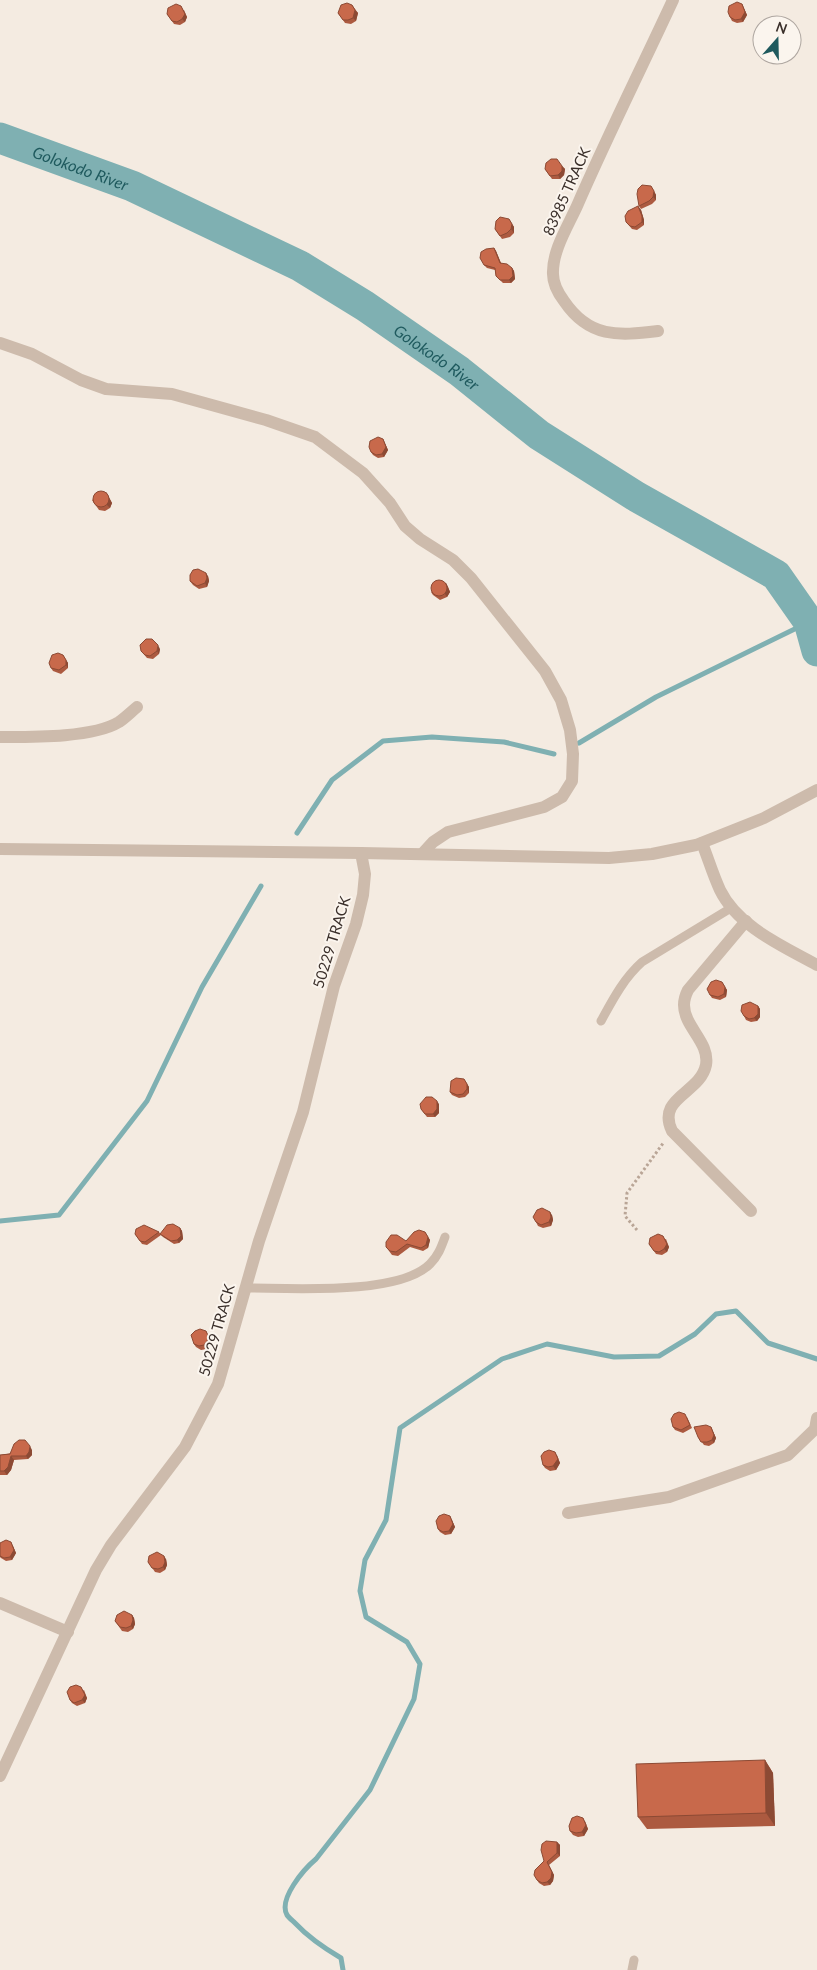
<svg xmlns="http://www.w3.org/2000/svg" width="817" height="1970" font-family="Lato,sans-serif">
<style>
.lines{fill:none;stroke-linecap:round;stroke-linejoin:round}
.stream{stroke:#7fb0b2;stroke-width:5}
.river{stroke:#7fb0b2;stroke-width:31}
.path{stroke:#b9a596;stroke-width:3;stroke-dasharray:2.5 2.5;stroke-linecap:butt}
.service{stroke:#cdbbac;stroke-width:9}
.minor{stroke:#cdbbac;stroke-width:12}
.tertiary{stroke:#cdbbac;stroke-width:12}
.wall{fill:#ac5a40}
.shaded-wall{fill:#8c4a34}
.building{fill:#c8694b;stroke:#8c4a34}
.labels{text-anchor:middle;dominant-baseline:central;stroke-width:4;stroke-linejoin:round;paint-order:stroke}
.street-label{font-size:15px;fill:#3b302b;stroke:#fbf5ee}
.water-label{font-size:16px;font-style:italic;fill:#1f5a5e;stroke:#fbf5ee}
</style>
<rect width="100%" height="100%" fill="#f4ebe1"/>
<g class="lines">
<g class="stream">
<path d="M579,743L656,697L809,622"/>
<path d="M297,833L332,780L383,741L432,737L504,742L554,754"/>
<path d="M0,1221L59,1215L147,1101L202,987L261,886"/>
<path d="M343,1970L341,1958C324,1948 309,1938 295,1923C293,1921 289,1918 287,1915C278,1899 304,1869 316,1859L370,1790L414,1699L420,1664L407,1642L366,1617L360,1591L365,1560L386,1520L400,1428L502,1359L547,1344L614,1357L659,1356L695,1334L716,1314L736,1311L768,1343L817,1359"/>
</g>
<path class="river" id="s1" d="M0,138L132,186L300,266L365,306L459,371L539,435L637,497L776,575L809,622L817,651"/>
<path class="path" d="M637,1230L625,1216L627,1193L664,1142"/>
<g class="service">
<path d="M601,1021C613,999 624,978 642,962L731,908"/>
<path d="M245,1288C289,1288 398,1296 430,1264C438,1256 441,1248 445,1237"/>
<path d="M632,1970L634,1960"/>
</g>
<g class="minor">
<path d="M658,331C618,336 589,338 564,301C558,293 553,284 553,274C552,251 568,226 577,206C607,137 641,69 673,0"/>
<path d="M0,343L32,354L81,380L106,389L172,394L266,420L315,437L363,473L390,503L405,526L420,539L453,560L471,578L545,671L561,700L570,730L573,754L572,781L562,797L544,807L448,832L433,842L422,854"/>
<path d="M0,737C31,737 93,738 119,722C125,718 131,712 137,707"/>
<path d="M702,843C708,858 713,875 720,890C738,927 783,946 817,965"/>
<path d="M746,921L688,990C686,994 684,1000 684,1005C684,1027 710,1042 706,1065C700,1094 656,1097 672,1131L751,1211"/>
<path d="M568,1513L669,1497L788,1455L815,1429L817,1418"/>
<path d="M0,1603L68,1632"/>
<path d="M0,1776L96,1570L111,1545L185,1447L218,1384L259,1241L303,1112L334,986L356,924L363,895L365,874L361,853"/>
</g>
<path class="tertiary" d="M0,849L361,853L609,858L652,854L696,845L764,818L817,790"/>
</g>
<g class="wall">
<path d="M742,4L747,15L743,22L737,23L732,21L730,17Z"/>
<path d="M352,5L358,13L356,21L351,24L345,23L338,13Z"/>
<path d="M184,10L187,17L185,22L180,25L174,24L167,14Z"/>
<path d="M562,166L565,169L564,175L560,179H552L545,169Z"/>
<path d="M651,186L656,195V200L652,204L641,209L639,206Z"/>
<path d="M638,206L641,210L644,220V225L637,230L632,229L626,222Z"/>
<path d="M509,219L514,227V233L510,237L502,239L495,229Z"/>
<path d="M494,248L496,251L501,263L512,268L514,271L515,279L511,283H503L496,276L495,270L487,268L484,265Z"/>
<path d="M383,439L388,450L384,457L378,458L373,455L371,452Z"/>
<path d="M106,492L112,503L110,508L105,511L99,510L92,500Z"/>
<path d="M208,576L209,581L207,587L199,589L193,585L190,581Z"/>
<path d="M446,583L448,587L450,592L447,597L440,600L433,595L431,592Z"/>
<path d="M160,649L159,654L153,659L147,658L141,651Z"/>
<path d="M63,655L68,663V668L61,674L53,671L51,668Z"/>
<path d="M722,982L727,990L726,997L720,1000L712,998L710,995Z"/>
<path d="M758,1006L760,1009V1017L757,1021L751,1022L746,1020L744,1016Z"/>
<path d="M464,1079L469,1087V1093L465,1097L459,1098L452,1095L450,1092Z"/>
<path d="M439,1104V1113L435,1117H427L421,1109Z"/>
<path d="M552,1215L553,1220L551,1226L543,1228L538,1226L536,1222Z"/>
<path d="M180,1228L182,1231L183,1239L179,1243L174,1244L163,1237L160,1234Z"/>
<path d="M159,1232L161,1235L147,1245L142,1244L135,1234Z"/>
<path d="M425,1232L430,1240L428,1248L423,1251L410,1247L398,1256L392,1255L386,1247L406,1241Z"/>
<path d="M666,1239L669,1247L667,1252L662,1255L656,1254L649,1244Z"/>
<path d="M206,1331L211,1342L207,1349L201,1350L196,1347L194,1344Z"/>
<path d="M687,1417L692,1428L683,1433L675,1430L673,1427Z"/>
<path d="M711,1427L716,1438L714,1443L709,1446L704,1445L698,1437Z"/>
<path d="M32,1450V1455L28,1459L14,1460L11,1470L7,1475H0V1455Z"/>
<path d="M557,1455L560,1463L556,1470L550,1471L545,1468L543,1465Z"/>
<path d="M452,1520L455,1527L451,1534L445,1535L440,1532L438,1529Z"/>
<path d="M0,1543L13,1546L16,1553L12,1560L6,1561L1,1558L0,1557Z"/>
<path d="M166,1559L167,1565L165,1570L160,1573L155,1572L148,1562Z"/>
<path d="M132,1615L134,1618L135,1624L133,1629L128,1632L122,1631L115,1621Z"/>
<path d="M84,1690L87,1698L85,1703L77,1706L72,1703L70,1700Z"/>
<path d="M765,1760L773,1773L775,1826L647,1829L638,1817Z"/>
<path d="M585,1821L588,1829L584,1836L578,1837L573,1835L570,1831Z"/>
<path d="M557,1842L560,1845V1856L549,1865L554,1875L553,1881L550,1885L544,1886L539,1883L537,1880L544,1861Z"/>
</g>
<g class="shaded-wall">
<path d="M742,4L747,15L743,22L741,19Z"/>
<path d="M181,6L187,17L185,22L182,19Z"/>
<path d="M355,10L358,13L356,21L353,18Z"/>
<path d="M562,166L565,169L564,175L560,179L558,175Z"/>
<path d="M654,191L656,195V200L653,197Z"/>
<path d="M638,206L641,210L644,220V225L642,222Z"/>
<path d="M512,224L514,227V233L511,229Z"/>
<path d="M494,248L496,251L502,266L500,263Z"/>
<path d="M512,268L514,271L515,279L511,283L509,280Z"/>
<path d="M383,439L388,450L384,457L382,454Z"/>
<path d="M106,492L112,503L110,508L107,505Z"/>
<path d="M206,573L208,576L209,581L207,587L205,583Z"/>
<path d="M446,583L448,587L450,592L447,597L445,594Z"/>
<path d="M158,645L160,649L159,654L157,651Z"/>
<path d="M66,660L68,663V668L66,665Z"/>
<path d="M725,987L727,990L726,997L724,994Z"/>
<path d="M758,1006L760,1009V1017L757,1021L754,1018Z"/>
<path d="M467,1084L469,1087V1093L467,1089Z"/>
<path d="M437,1101L439,1104V1113L435,1117L433,1114Z"/>
<path d="M550,1212L552,1215L553,1220L551,1226L549,1222Z"/>
<path d="M180,1228L182,1231L183,1239L179,1243L177,1240Z"/>
<path d="M663,1236L669,1247L667,1252L664,1249Z"/>
<path d="M428,1237L430,1240L428,1248L426,1245Z"/>
<path d="M206,1331L211,1342L207,1349L204,1345Z"/>
<path d="M711,1427L716,1438L714,1443L712,1440Z"/>
<path d="M30,1446L32,1450V1455L28,1459L26,1456Z"/>
<path d="M555,1452L560,1463L556,1470L553,1466Z"/>
<path d="M11,1456L14,1460L11,1470L7,1475L4,1471Z"/>
<path d="M450,1516L455,1527L451,1534L449,1531Z"/>
<path d="M11,1542L16,1553L12,1560L10,1557Z"/>
<path d="M164,1556L166,1559L167,1565L165,1570L163,1567Z"/>
<path d="M132,1615L134,1618L135,1624L133,1629L131,1626Z"/>
<path d="M81,1687L87,1698L85,1703L82,1700Z"/>
<path d="M765,1760L773,1773L775,1826L766,1813Z"/>
<path d="M583,1818L588,1829L584,1836L582,1832Z"/>
<path d="M557,1842L560,1845V1856L557,1853Z"/>
<path d="M547,1862L554,1875L553,1881L550,1885L547,1882Z"/>
</g>
<g class="building">
<path d="M737,2L742,4L745,12L741,19L735,20L730,17L728,12L729,6Z"/>
<path d="M347,3L352,5L355,10L353,18L348,20H343L338,13L341,5Z"/>
<path d="M176,4L181,6L185,14L182,19L177,22L172,21L167,14L168,8Z"/>
<path d="M551,159H557L562,166V171L558,175L550,176L545,169L546,163Z"/>
<path d="M642,185L651,186L654,191L653,197L649,201L639,206L637,194L638,189Z"/>
<path d="M638,206L642,216V222L635,227L630,226L626,222L625,216L628,211Z"/>
<path d="M500,217L509,219L512,224L511,229L507,233L500,236L495,229L496,221Z"/>
<path d="M494,248L500,263L507,264L512,268L513,276L509,280H500L496,276L495,268L484,265L480,258L481,252L486,249Z"/>
<path d="M378,437L383,439L386,447L382,454L376,455L371,452L369,447L370,441Z"/>
<circle cx="101" cy="499" r="8"/>
<path d="M198,569L206,573L207,578L205,583L197,586L190,581V575L193,570Z"/>
<circle cx="439" cy="588" r="8"/>
<path d="M146,639H152L158,645L157,651L150,656L145,655L141,651L140,645Z"/>
<path d="M58,653L63,655L66,660V665L59,670L51,668L49,663L52,655Z"/>
<path d="M716,980L722,982L725,987L724,994L718,997L710,995L707,989L711,982Z"/>
<path d="M750,1002L758,1006V1014L754,1018L749,1019L744,1016L741,1011L742,1005Z"/>
<path d="M456,1078L464,1079L467,1084V1089L463,1094L457,1095L450,1092L451,1081Z"/>
<path d="M426,1097H432L437,1101V1109L433,1114H425L421,1109L420,1104Z"/>
<path d="M542,1208L550,1212L551,1217L549,1222L541,1225L536,1222L533,1217L537,1210Z"/>
<path d="M173,1224L180,1228L181,1236L177,1240L171,1241L160,1234L167,1225Z"/>
<path d="M144,1225L159,1232L145,1242L140,1241L135,1234L136,1229Z"/>
<path d="M419,1230L425,1232L428,1237L426,1245L421,1248L407,1244L396,1252L390,1251L386,1247V1242L391,1235H397L406,1241L414,1232Z"/>
<path d="M658,1234L663,1236L667,1244L664,1249L659,1252L654,1251L649,1244L650,1238Z"/>
<path d="M200,1329L206,1331L209,1338L204,1345L199,1346L194,1344L191,1335L195,1331Z"/>
<path d="M679,1412L685,1414L690,1425L681,1430L673,1427L671,1419L674,1414Z"/>
<path d="M706,1425L711,1427L714,1435L712,1440L707,1442H701L698,1437L694,1427Z"/>
<path d="M19,1440H25L30,1446L29,1452L26,1456H11L8,1467L4,1471H0V1455L10,1454L14,1444Z"/>
<path d="M549,1450L555,1452L558,1459L553,1466L548,1467L543,1465L541,1456L544,1452Z"/>
<path d="M444,1514L450,1516L453,1524L449,1531L443,1532L438,1529L436,1521L439,1516Z"/>
<path d="M6,1540L11,1542L14,1550L10,1557L4,1558L0,1556V1543Z"/>
<path d="M157,1552L164,1556L165,1562L163,1567L158,1569L152,1568L148,1562L149,1556Z"/>
<path d="M124,1611L132,1615L133,1620L131,1626L126,1628L120,1627L115,1621L117,1615Z"/>
<path d="M76,1685L81,1687L85,1695L82,1700L74,1703L70,1700L67,1692L70,1687Z"/>
<path d="M765,1760L766,1813L638,1817L636,1764Z"/>
<path d="M577,1816L583,1818L586,1825L582,1832L576,1833L570,1831L569,1826L572,1818Z"/>
<path d="M546,1841L557,1842V1853L547,1862L552,1872L551,1878L547,1882L542,1883L537,1880L534,1875L535,1870L544,1861L541,1850L542,1844Z"/>
</g>
<g class="labels">
<g class="street-label">
<text transform="translate(566 191) rotate(-66)">83985 TRACK</text>
<text transform="translate(331 942) rotate(-73)">50229 TRACK</text>
<text transform="translate(216 1330) rotate(-74)">50229 TRACK</text>
</g>
<g class="water-label">
<text stroke="none"><textPath href="#s1" startOffset="86">Golokodo River</textPath></text>
<text stroke="none"><textPath href="#s1" startOffset="491">Golokodo River</textPath></text>
</g>
</g>
<g transform="translate(777 40) rotate(20)"><circle r="24" fill="#fbf5ee" stroke="#aea6a0"/>
<path d="M0-4L9 19L0 12L-9 19Z" fill="#1f5a5e"/>
<text y="-8" font-size="14" font-weight="bold" text-anchor="middle" fill="#3b302b">N</text>
</g>
</svg>
